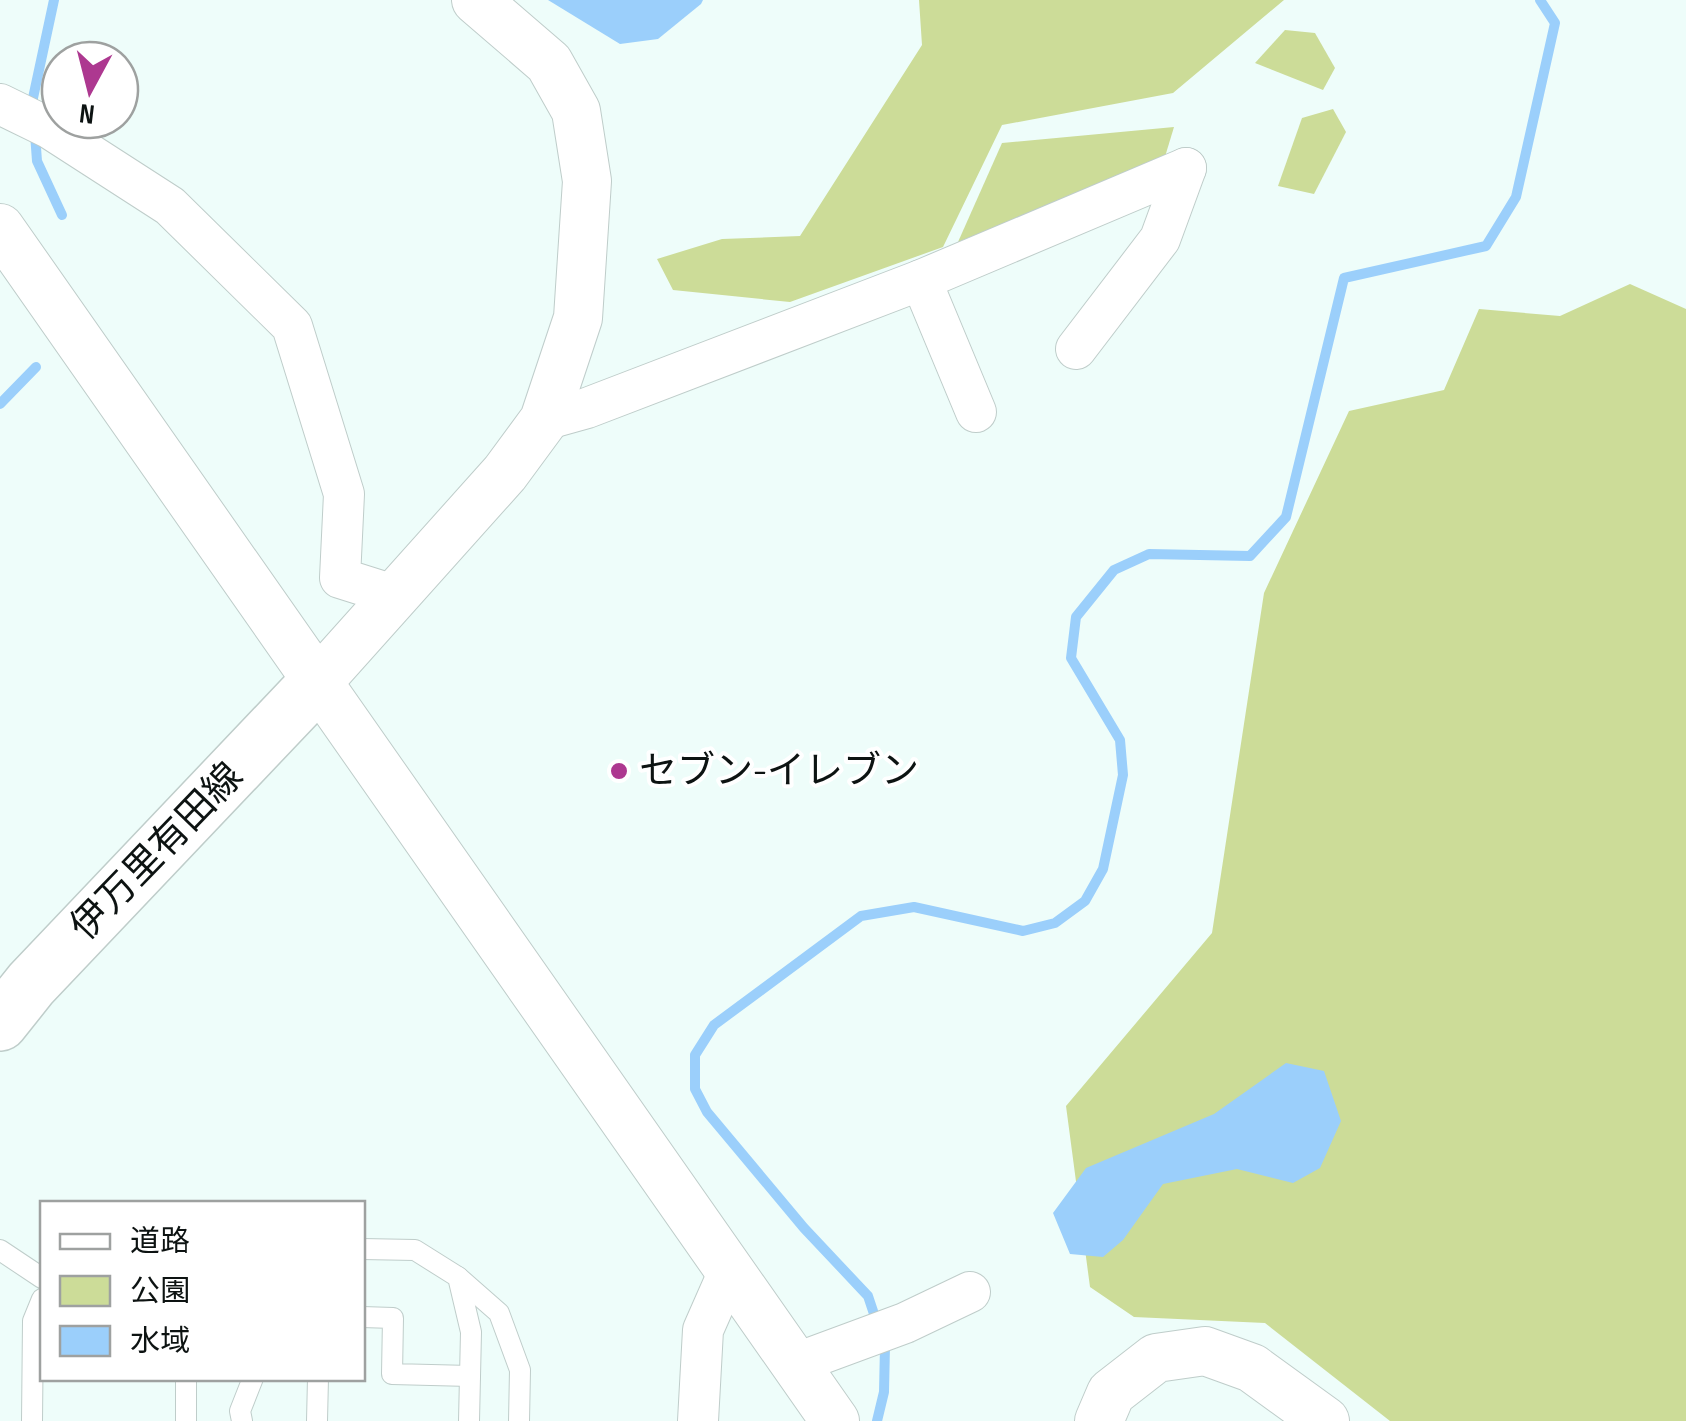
<svg xmlns="http://www.w3.org/2000/svg" width="1686" height="1421" font-family="'Sofia Sans Condensed','Noto Sans JP',sans-serif">
<style>
.green{fill:#ccdc98}
.water{fill:#9bcffb}
.lines{fill:none;stroke-linecap:round;stroke-linejoin:round}
.stream{stroke:#9bcffb;stroke-width:10}
.service-casing{stroke:#bfcdca;stroke-width:22}
.minor-casing{stroke:#bfcdca;stroke-width:42}
.tertiary-casing{stroke:#bfcdca;stroke-width:50}
.secondary-casing{stroke:#bfcdca;stroke-width:58}
.service{stroke:#fff;stroke-width:20}
.minor{stroke:#fff;stroke-width:40}
.tertiary{stroke:#fff;stroke-width:48}
.secondary{stroke:#fff;stroke-width:55}
.poi-dot{fill:#ad3890;stroke:#fff;stroke-width:4}
.labels{text-anchor:middle;dominant-baseline:central;stroke-width:8;stroke-linejoin:round;paint-order:stroke}
.poi-label{font-size:38px;fill:#0d1312;stroke:#fff;text-anchor:start}
.street-label{font-size:38px;fill:#0d1312;stroke:#fff}
</style>
<rect width="100%" height="100%" fill="#eefdfa"/>
<g class="green">
<path d="M919,0H1284L1173,93L1002,125L943,247L790,302L673,290L657,259L722,239L800,236L922,45Z"/>
<path d="M1285,30L1315,33L1335,68L1323,90L1255,63Z"/>
<path d="M1333,109L1346,132L1314,194L1278,186L1302,118Z"/>
<path d="M1174,127L1164,160L958,242L1002,143Z"/>
<path d="M1630,284L1686,309V1421H1390L1265,1323L1134,1317L1090,1287L1066,1106L1212,933L1264,593L1349,411L1444,390L1479,309L1560,316Z"/>
</g>
<g class="water">
<path d="M548,0H703L701,4L658,39L620,44Z"/>
<path d="M1286,1063L1324,1071L1341,1121L1320,1168L1293,1183L1237,1169L1163,1184L1123,1240L1103,1257L1070,1254L1053,1213L1086,1168L1214,1114Z"/>
</g>
<g class="lines">
<g class="stream">
<path d="M33,107V98L54,0"/>
<path d="M35,134L37,161L62,215"/>
<path d="M0,404L36,367"/>
<path d="M877,1323L868,1296L804,1228L707,1112L695,1089V1055L714,1025L861,916L914,907L1023,931L1055,923L1085,901L1103,869L1123,775L1120,740L1071,658L1076,617L1114,570L1149,554L1250,556L1286,517L1344,278L1486,246L1516,197L1555,23L1540,0"/>
<path d="M877,1421L884,1392L885,1346L882,1339"/>
</g>
<defs>
<g id="service">
<path d="M362,1249L415,1250L458,1277L471,1332L469,1421"/>
<path d="M0,1250L42,1278"/>
<path d="M458,1277L499,1313L520,1370L519,1421"/>
<path d="M362,1317L393,1318L392,1374L470,1376"/>
<path d="M32,1421L33,1321L42,1299"/>
<path d="M186,1421V1378"/>
<path d="M242,1421L240,1411L253,1378"/>
<path d="M317,1421L318,1378"/>
</g>
<g id="minor">
<path d="M0,104L49,128L170,206L292,326L344,494L340,578L397,596"/>
<path d="M921,280L976,412"/>
<path d="M1076,349L1160,239L1186,168"/>
<path d="M544,420L587,408L921,280L1186,168"/>
<path d="M794,1364L905,1323L970,1292"/>
<path d="M698,1421L703,1330L729,1271"/>
</g>
<g id="tertiary">
<path d="M0,228L835,1421"/>
<path d="M317,683L505,473L544,420L578,318L587,181L576,111L549,63L476,0"/>
<path d="M1099,1421L1111,1393L1156,1358L1205,1351L1252,1368L1325,1421"/>
</g>
<path id="secondary" d="M0,1023L31,984L317,683"/>
</defs>
<use href="#service" class="service-casing"/>
<use href="#minor" class="minor-casing"/>
<use href="#tertiary" class="tertiary-casing"/>
<use href="#secondary" class="secondary-casing"/>
<use href="#service" class="service"/>
<use href="#minor" class="minor"/>
<use href="#tertiary" class="tertiary"/>
<use href="#secondary" class="secondary"/>
</g>
<circle class="poi-dot" cx="619" cy="771" r="10"/>
<g class="labels">
<g class="poi-label">
<text x="639" y="771">セブン-イレブン</text>
</g>
<g class="street-label">
<text transform="translate(157 852) rotate(-46)">伊万里有田線</text>
</g>
</g>
<rect x="40" y="1201" width="325" height="180" fill="#ffffff" stroke="#9ea1a0" stroke-width="2.5"/>
<rect x="60" y="1234" width="50" height="15" fill="#ffffff" stroke="#9ea1a0" stroke-width="2.5"/>
<text x="130" y="1251" font-size="30" fill="#0d1312">道路</text>
<rect x="60" y="1276" width="50" height="30" fill="#ccdc98" stroke="#9ea1a0" stroke-width="2.5"/>
<text x="130" y="1301" font-size="30" fill="#0d1312">公園</text>
<rect x="60" y="1326" width="50" height="30" fill="#9bcffb" stroke="#9ea1a0" stroke-width="2.5"/>
<text x="130" y="1351" font-size="30" fill="#0d1312">水域</text>
<g transform="translate(90 90) rotate(187)"><circle r="48" fill="#ffffff" stroke="#9ea1a0" stroke-width="2.5"/>
<path d="M0-8L18 38L0 25L-18 38Z" fill="#ad3890"/>
<text y="-15" font-size="28" font-weight="bold" text-anchor="middle" fill="#0d1312">N</text>
</g>
</svg>
